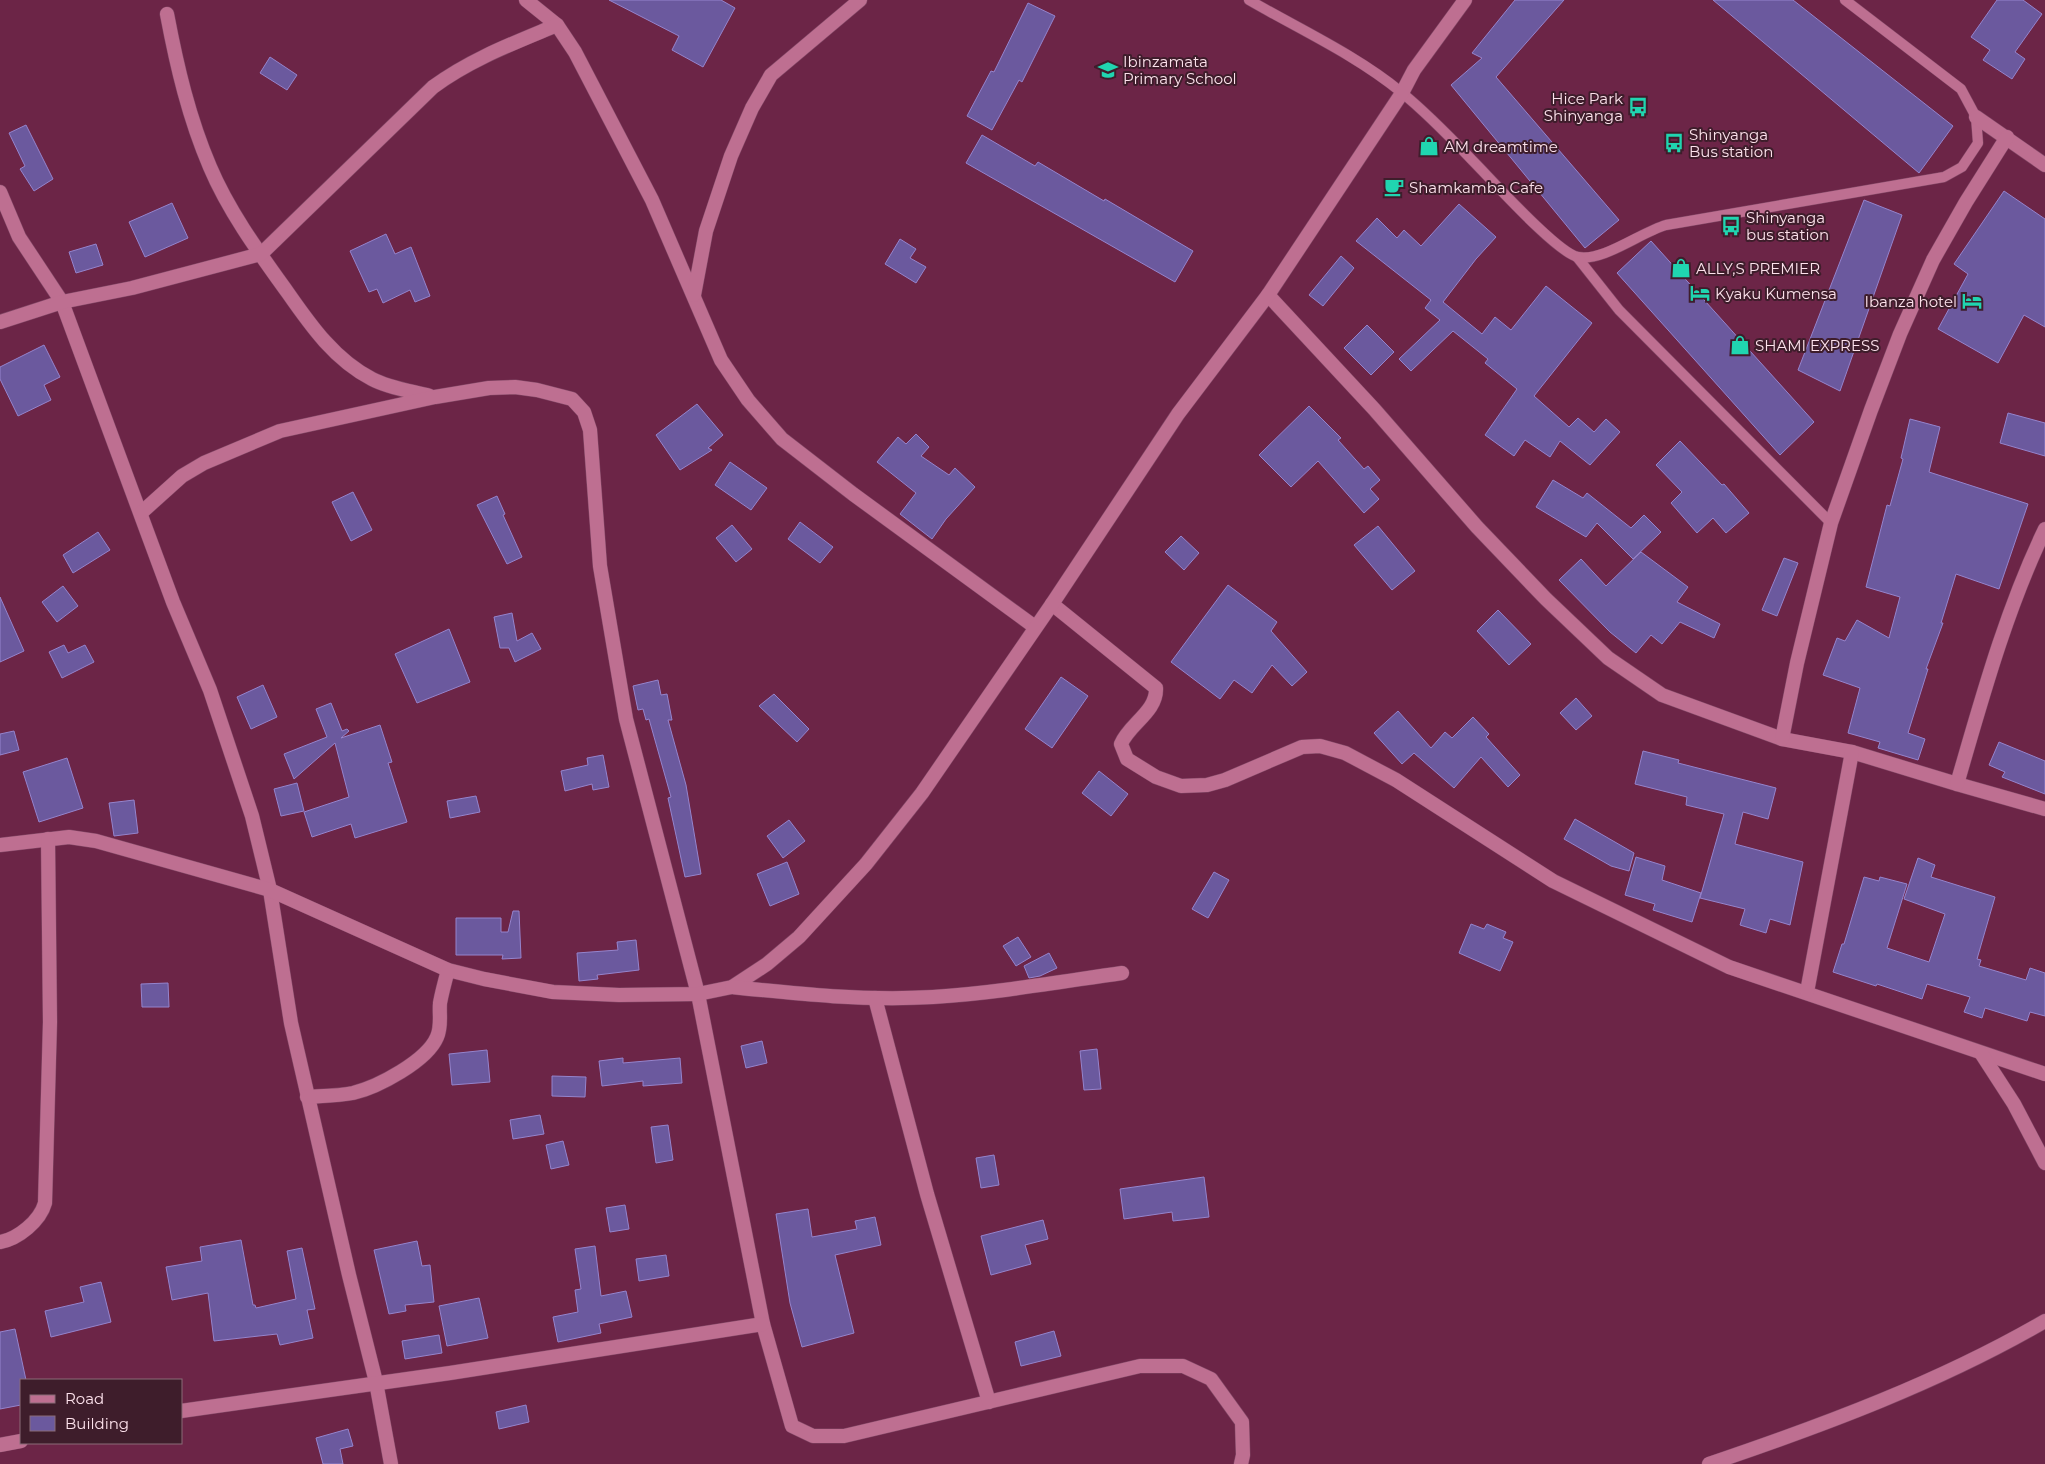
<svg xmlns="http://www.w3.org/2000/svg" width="2045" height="1464" font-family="Montserrat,sans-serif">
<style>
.building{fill:#6b599e;stroke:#9584cd}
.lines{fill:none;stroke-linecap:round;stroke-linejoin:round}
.service-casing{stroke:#824866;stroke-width:11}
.minor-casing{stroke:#824866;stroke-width:15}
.service{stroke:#be6f91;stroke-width:10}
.minor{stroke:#be6f91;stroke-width:14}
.labels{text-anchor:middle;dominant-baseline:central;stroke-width:4;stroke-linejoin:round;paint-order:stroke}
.poi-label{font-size:15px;fill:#fde2ec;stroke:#3e1d2b;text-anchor:start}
</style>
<rect width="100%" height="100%" fill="#6c2547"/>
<g class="building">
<path d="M609,0H721L735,8L703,67L672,50L679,36Z"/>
<path d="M1515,0H1564L1496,77L1619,220L1585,248L1451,85L1482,58L1472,53Z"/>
<path d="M1713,0H1793L1953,126L1919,173Z"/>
<path d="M1997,0H2023L2042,14L2015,52L2025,59L2012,79L1983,60L1990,50L1971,37Z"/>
<path d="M1028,3L1055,16L1022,82L1019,80L992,130L967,116L991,71L994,72Z"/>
<path d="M270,57L297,75L287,90L260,73Z"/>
<path d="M26,125L53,179L34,191L20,169L25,166L9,133Z"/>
<path d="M982,135L1035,166L1038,162L1104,201L1105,199L1193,251L1175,282L966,163Z"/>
<path d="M2004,191L2045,219V327L2024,315L1998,363L1938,329L1968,274L1954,264Z"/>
<path d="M1864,200L1902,215L1840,391L1798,370Z"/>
<path d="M172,203L188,238L145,257L129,222Z"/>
<path d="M1459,204L1496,237L1476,259L1443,302L1482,334L1495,317L1511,330L1546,286L1592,323L1534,396L1569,427L1578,418L1594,432L1606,419L1620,432L1590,465L1560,441L1550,457L1525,440L1514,456L1485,435L1517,389L1485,363L1488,359L1453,331L1411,371L1399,359L1440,320L1425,308L1431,300L1356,241L1377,218L1397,238L1404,230L1421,246Z"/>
<path d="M386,234L395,254L411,247L430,296L415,302L410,290L383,303L377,289L369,292L350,251Z"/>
<path d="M900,239L916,249L910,258L926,267L916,283L885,264Z"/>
<path d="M1651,241L1814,422L1780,455L1617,273Z"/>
<path d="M96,244L103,265L76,273L69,252Z"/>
<path d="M1341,256L1354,268L1323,306L1309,295Z"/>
<path d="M1367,325L1394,352L1371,375L1344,348Z"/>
<path d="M44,345L60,377L44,385L51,400L18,416L0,379V367Z"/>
<path d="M697,404L723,435L708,448L712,450L680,470L656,435Z"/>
<path d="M1309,406L1341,438L1338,440L1364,469L1368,466L1380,480L1370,489L1379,499L1364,513L1318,461L1291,487L1259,455Z"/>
<path d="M2008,413L2045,423V456L2000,443Z"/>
<path d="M1910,419L1940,427L1929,472L2028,504L1999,589L1956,574L1941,623H1943L1926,669H1928L1908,733L1925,739L1918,760L1878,748L1880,742L1848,733L1860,688L1823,675L1837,638L1845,641L1857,620L1889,638L1900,597L1866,587L1887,505L1890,506L1903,459L1901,458Z"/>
<path d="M916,434L929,447L921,456L949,475L955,468L975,487L946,519L932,539L900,514L916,493L877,462L898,437L906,444Z"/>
<path d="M1680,441L1722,485L1724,484L1749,513L1726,533L1713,518L1697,533L1671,503L1682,492L1656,465Z"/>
<path d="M730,462L767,488L751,510L715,485Z"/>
<path d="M1553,480L1583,498L1587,493L1631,528L1644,515L1661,532L1633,559L1597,523L1586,537L1536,507Z"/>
<path d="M353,492L372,530L351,541L332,502Z"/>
<path d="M497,496L505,514L503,515L522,557L507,564L477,505Z"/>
<path d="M800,522L833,547L820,563L788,539Z"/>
<path d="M732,525L752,549L736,562L716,538Z"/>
<path d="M1378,526L1415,571L1392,590L1354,545Z"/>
<path d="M98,532L110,550L73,573L63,555Z"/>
<path d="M1181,536L1199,553L1184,570L1165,552Z"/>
<path d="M1641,552L1688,587L1677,602L1720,624L1714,638L1680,622L1662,644L1651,635L1636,653L1610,632L1559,580L1581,559L1606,586Z"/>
<path d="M1784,558L1798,563L1777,616L1762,610Z"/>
<path d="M1228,585L1277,622L1271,631L1307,672L1292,686L1272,665L1252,693L1234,680L1220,699L1171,662Z"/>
<path d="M63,586L78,606L57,622L42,602Z"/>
<path d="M0,597L24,651L0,662Z"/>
<path d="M1498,610L1531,644L1509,665L1477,631Z"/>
<path d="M512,613L517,641L532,633L541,649L515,662L509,648H500L494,617Z"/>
<path d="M449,629L470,682L417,703L395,654Z"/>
<path d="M64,645L68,653L85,645L94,662L62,678L49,652Z"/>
<path d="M1061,677L1088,696L1052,748L1025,729Z"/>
<path d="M658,680L661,695L667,694L672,720H668L686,785L701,874L685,877L668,798L671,797L649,719L646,720L643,709L638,710L633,686Z"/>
<path d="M263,685L277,717L251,729L237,697Z"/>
<path d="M774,694L809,729L797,742L759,706Z"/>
<path d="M1576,698L1592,716L1576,730L1560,713Z"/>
<path d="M331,703L342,731L347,729L349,731L341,738L380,725L392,762L388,763L407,822L355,838L351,824L312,837L304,812L349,797L335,743L294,779L284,754L327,737L316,709Z"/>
<path d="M1398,711L1431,748L1445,732L1452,738L1473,717L1489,734L1486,737L1520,775L1508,787L1481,757L1454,788L1414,753L1402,764L1374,733Z"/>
<path d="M14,731L19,750L0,755V734Z"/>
<path d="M1999,742L2045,761V794L2002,777L2005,772L1989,765Z"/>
<path d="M1643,751L1679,760L1678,763L1776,788L1768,819L1743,812L1735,844L1803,862L1790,925L1770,919L1766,933L1740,925L1745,909L1700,898L1724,814L1686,805L1687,797L1635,784Z"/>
<path d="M603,755L609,787L593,790L592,784L565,791L561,771L588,765L587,758Z"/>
<path d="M67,758L83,808L39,822L23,772Z"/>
<path d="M1099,771L1128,794L1111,816L1082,793Z"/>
<path d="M297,783L304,811L281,816L274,789Z"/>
<path d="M476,796L480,812L450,818L447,801Z"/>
<path d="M134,800L138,833L114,836L109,803Z"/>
<path d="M1575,819L1634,853L1629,871L1611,866L1564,839Z"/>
<path d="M789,820L805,841L783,858L767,836Z"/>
<path d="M1636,857L1665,866L1662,880L1701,893L1692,922L1653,910L1655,904L1625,895Z"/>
<path d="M1918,858L1935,865L1931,877L1995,897L1977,959L1981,960L1979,966L2026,980L2030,968L2045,973V1016L2030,1012L2027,1021L1985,1008L1982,1018L1964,1012L1970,997L1927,984L1922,999L1877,984L1876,986L1833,972L1842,944H1844L1864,877L1879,881L1880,877L1907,884L1887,948L1929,962L1945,914L1904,899Z"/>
<path d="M787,862L799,894L770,906L757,874Z"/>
<path d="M1214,872L1229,880L1208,918L1192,909Z"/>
<path d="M513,911H519L521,958L502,959L503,955H456V918H501V932H508Z"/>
<path d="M1471,924L1484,929L1487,924L1506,932L1503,938L1513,942L1500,971L1459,953Z"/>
<path d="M1018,937L1031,957L1016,966L1003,946Z"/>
<path d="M636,940L639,970L597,975L598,979L579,981L577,953L618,950L617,942Z"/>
<path d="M1049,953L1057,968L1040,976L1029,978L1024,966Z"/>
<path d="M168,983L169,1007H142L141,984Z"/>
<path d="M762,1041L767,1063L746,1068L741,1046Z"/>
<path d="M1097,1049L1101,1089L1084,1090L1080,1051Z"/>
<path d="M487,1050L490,1082L452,1085L449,1054Z"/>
<path d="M623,1058V1063L680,1058L682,1083L643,1086V1081L602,1086L599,1061Z"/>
<path d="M552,1076L586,1077L585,1097L552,1096Z"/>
<path d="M540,1115L544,1134L513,1139L510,1120Z"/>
<path d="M668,1125L673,1160L656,1163L651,1127Z"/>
<path d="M563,1141L569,1165L551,1169L546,1145Z"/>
<path d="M994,1155L999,1185L981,1188L976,1158Z"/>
<path d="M1204,1177L1209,1217L1173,1221L1172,1212L1124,1219L1120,1189Z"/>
<path d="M625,1205L629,1229L610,1232L606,1208Z"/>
<path d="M808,1209L812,1237L857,1229L855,1221L875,1217L881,1245L835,1255L854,1333L802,1347L790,1303L776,1214Z"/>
<path d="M1043,1220L1048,1239L1025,1245L1031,1264L991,1275L981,1236Z"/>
<path d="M241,1240L253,1305H255L256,1308L296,1299L287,1251L302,1248L315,1309L307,1310L313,1338L280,1345L277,1334L214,1341L208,1293L172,1300L166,1267L202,1261L200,1247Z"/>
<path d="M417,1241L422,1266L430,1265L434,1302L405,1305L406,1311L389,1314L374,1250Z"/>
<path d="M595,1246L601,1296L626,1291L632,1317L599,1324L601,1333L558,1342L553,1317L578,1312L575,1290L581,1289L575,1249Z"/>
<path d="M666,1255L669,1276L639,1281L636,1259Z"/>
<path d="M101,1282L111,1322L51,1337L45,1311L84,1302L80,1287Z"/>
<path d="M479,1298L488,1338L447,1346L439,1306Z"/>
<path d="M15,1329L26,1380H21V1405L0,1409V1332Z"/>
<path d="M1054,1331L1061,1356L1021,1366L1015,1342Z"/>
<path d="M439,1335L442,1353L405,1359L402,1341Z"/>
<path d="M526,1405L529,1422L499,1429L496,1412Z"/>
<path d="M348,1429L353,1446L340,1449L343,1464H323L316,1438Z"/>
</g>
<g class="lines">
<defs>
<g id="service">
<path d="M1249,0C1299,29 1356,55 1401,92C1427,113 1450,137 1472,160C1491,179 1557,253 1578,257C1603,262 1641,232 1666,225L1944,177L1962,167L1978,143L1976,117L1961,89L1845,0"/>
<path d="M1577,257L1619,310L1831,523"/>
</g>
<g id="minor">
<path d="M526,0L557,25L575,52L652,200L721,360L748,400L782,439L853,494L1035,627"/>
<path d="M167,14C177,67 189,118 210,167C229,212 260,254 288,293C311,326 335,360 372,379C389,388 411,391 430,396"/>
<path d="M1976,117L2045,165"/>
<path d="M0,192L19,237L62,302L173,602L210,690L252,816L270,890L291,1023L349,1275L376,1382L391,1464"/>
<path d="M694,295L706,231L731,156L752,108L771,75L860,0"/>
<path d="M1268,295L1374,409L1477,527L1546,599L1608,658L1662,695L1782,739L1852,752L1957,784L2045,809"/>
<path d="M0,322L62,302L132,288L261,254L433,87C471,59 514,43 557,25"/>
<path d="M142,512L182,476L204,463L280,431L435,397L489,388L515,387L537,390L572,399L584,412L590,430L600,566L626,719L698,994L763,1324L792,1426L813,1436H844L1140,1366H1183L1211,1379L1242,1422L1243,1455L1241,1464"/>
<path d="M1052,604L1156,688C1157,712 1129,724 1121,744L1127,759L1156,777L1181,786L1207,785L1225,780L1302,747L1320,746L1345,753L1396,780L1553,881L1729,967L2045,1074"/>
<path d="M1782,739L1797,663L1831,523L1871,410L1900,334L1933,260L1966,202L2007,137"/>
<path d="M1957,784C1982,698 2006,610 2045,529"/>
<path d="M0,845L69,837L96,841L270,890L448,970L484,979L553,992L619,995L698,994L732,987L767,964L799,937L866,864L922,793L1052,604L1178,414L1268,295L1402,93L1414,70L1465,0"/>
<path d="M732,987C799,994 865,1001 933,997C996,993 1059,982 1122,973"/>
<path d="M1807,992L1852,752"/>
<path d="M875,998L927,1194L989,1402"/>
<path d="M1981,1053L2014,1104L2045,1163"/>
<path d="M307,1097C322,1096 338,1096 353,1093C378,1087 427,1061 437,1037C442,1026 439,1015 440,1003C442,992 445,981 448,970"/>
<path d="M0,1242C18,1239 40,1221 45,1203L50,1022L48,839"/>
<path d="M181,1411L450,1373L763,1324"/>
<path d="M0,1445L21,1441"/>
<path d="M1709,1464C1824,1425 1940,1382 2045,1321"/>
</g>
</defs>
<use href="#service" class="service-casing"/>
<use href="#minor" class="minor-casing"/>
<use href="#service" class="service"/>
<use href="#minor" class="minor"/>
</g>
<defs>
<symbol id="school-bare" viewBox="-9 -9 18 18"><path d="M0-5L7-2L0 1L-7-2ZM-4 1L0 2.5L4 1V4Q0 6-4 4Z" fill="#20d5b0" stroke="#3e1d2b" stroke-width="2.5" paint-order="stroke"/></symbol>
<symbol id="bus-bare" viewBox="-9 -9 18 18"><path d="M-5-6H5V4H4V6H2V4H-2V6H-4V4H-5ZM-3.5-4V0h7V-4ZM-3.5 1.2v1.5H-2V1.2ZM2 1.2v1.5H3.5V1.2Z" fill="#20d5b0" stroke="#3e1d2b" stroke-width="2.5" paint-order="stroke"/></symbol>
<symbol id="shop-bare" viewBox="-9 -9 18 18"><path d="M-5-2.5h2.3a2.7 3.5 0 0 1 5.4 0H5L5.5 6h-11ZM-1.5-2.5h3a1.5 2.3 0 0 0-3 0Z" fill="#20d5b0" stroke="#3e1d2b" stroke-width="2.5" paint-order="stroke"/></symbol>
<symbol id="cafe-bare" viewBox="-9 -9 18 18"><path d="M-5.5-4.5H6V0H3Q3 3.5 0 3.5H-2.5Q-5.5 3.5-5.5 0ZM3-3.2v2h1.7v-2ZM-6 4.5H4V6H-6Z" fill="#20d5b0" stroke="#3e1d2b" stroke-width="2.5" paint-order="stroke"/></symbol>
<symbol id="hotel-bare" viewBox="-9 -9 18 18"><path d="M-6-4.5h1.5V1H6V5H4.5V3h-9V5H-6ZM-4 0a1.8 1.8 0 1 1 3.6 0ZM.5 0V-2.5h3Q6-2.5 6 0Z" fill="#20d5b0" stroke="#3e1d2b" stroke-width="2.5" paint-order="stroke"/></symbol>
</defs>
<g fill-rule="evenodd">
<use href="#school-bare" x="1094" y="56" width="28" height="28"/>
<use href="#bus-bare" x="1624" y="93" width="28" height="28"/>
<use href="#bus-bare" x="1660" y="129" width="28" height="28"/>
<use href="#shop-bare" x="1415" y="132" width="28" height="28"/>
<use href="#cafe-bare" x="1380" y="173" width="28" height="28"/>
<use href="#bus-bare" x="1717" y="212" width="28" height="28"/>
<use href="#shop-bare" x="1667" y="254" width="28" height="28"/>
<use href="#hotel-bare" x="1686" y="279" width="28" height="28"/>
<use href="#hotel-bare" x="1958" y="287" width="28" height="28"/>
<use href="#shop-bare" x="1726" y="331" width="28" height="28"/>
</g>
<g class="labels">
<g class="poi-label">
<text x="1123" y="61">Ibinzamata<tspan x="1123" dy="17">Primary School</tspan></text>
<text x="1623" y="98" text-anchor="end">Hice Park<tspan x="1623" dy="17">Shinyanga</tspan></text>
<text x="1689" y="134">Shinyanga<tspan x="1689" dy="17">Bus station</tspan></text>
<text x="1444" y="146">AM dreamtime</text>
<text x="1409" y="187">Shamkamba Cafe</text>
<text x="1746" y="217">Shinyanga<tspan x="1746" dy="17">bus station</tspan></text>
<text x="1696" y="268">ALLY,S PREMIER</text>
<text x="1715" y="293">Kyaku Kumensa</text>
<text x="1957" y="301" text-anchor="end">Ibanza hotel</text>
<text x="1755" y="345">SHAMI EXPRESS</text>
</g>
</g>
<rect x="20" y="1379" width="162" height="65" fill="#3e1d2b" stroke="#8a6c78"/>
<rect x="30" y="1395" width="25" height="8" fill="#be6f91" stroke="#8a6c78"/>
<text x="65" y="1404" font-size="15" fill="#fde2ec">Road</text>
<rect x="30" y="1416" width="25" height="15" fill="#6b599e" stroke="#8a6c78"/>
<text x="65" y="1429" font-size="15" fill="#fde2ec">Building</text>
</svg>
